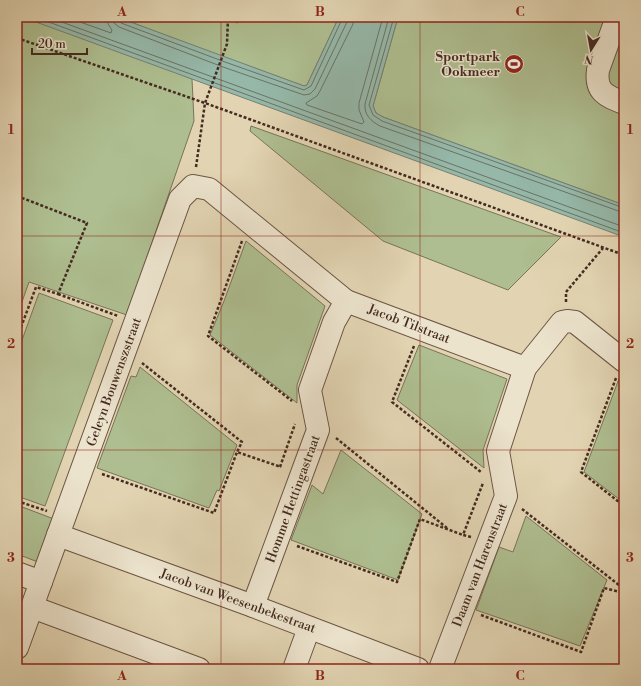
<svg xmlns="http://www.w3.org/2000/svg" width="641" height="686" font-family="'Libre Bodoni',serif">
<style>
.green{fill:#aebe90;stroke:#797458}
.water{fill:#95b8a9;stroke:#758072}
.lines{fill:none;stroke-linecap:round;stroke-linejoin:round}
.shore{stroke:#6c7264;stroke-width:1}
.minor-casing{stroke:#6c5544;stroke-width:24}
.path{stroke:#442b20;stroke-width:2.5;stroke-dasharray:3 2;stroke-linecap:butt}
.minor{stroke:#ece3cd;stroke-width:22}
.grid{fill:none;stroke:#8f2418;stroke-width:1;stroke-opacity:0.55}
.labels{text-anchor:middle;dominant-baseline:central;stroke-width:3;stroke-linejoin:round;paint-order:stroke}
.poi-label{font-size:13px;font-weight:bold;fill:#442b20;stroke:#ece3cd;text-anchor:end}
.street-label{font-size:13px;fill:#442b20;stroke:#ece3cd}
.neatline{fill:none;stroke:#8f2418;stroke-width:1.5}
.grid-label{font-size:13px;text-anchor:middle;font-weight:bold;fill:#8f2418}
</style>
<rect width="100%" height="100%" fill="#e2d4b2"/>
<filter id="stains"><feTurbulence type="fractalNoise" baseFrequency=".005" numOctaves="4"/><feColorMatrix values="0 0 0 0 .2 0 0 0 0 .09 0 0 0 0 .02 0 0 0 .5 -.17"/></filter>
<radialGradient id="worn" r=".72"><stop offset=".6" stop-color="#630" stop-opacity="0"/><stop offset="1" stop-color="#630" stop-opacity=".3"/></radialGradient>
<g class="green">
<path d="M17,17H39L192,79L194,121L127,315L29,282L17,316Z"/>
<path d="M117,17H221L238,23L239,17H339L307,85L304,86L199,48Z"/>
<path d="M398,17H624V205L383,117L376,113L373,106Z"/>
<path d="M251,126L561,237L508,290L383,241L250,131Z"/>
<path d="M246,241L325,306L297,385V403L210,335L224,301Z"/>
<path d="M39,293L113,320L45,506L17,496V354Z"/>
<path d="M419,345L507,379L483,450L484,468L397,400Z"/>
<path d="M140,367L237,445L219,491L217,490L209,508L97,468L131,376L136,377Z"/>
<path d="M620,376L624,379V503L584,472Z"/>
<path d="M341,450L422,514L398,580L291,540L312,485L323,494Z"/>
<path d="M17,505L54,519L38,562L17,554Z"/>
<path d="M526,516L607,580L580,646L476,610L499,547L513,552Z"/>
</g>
<path class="water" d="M26,17H117L304,86L307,85L339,17H398L373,106L376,113L383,117L624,205V237L36,22Z"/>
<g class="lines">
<g class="shore">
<path d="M35,17L624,233"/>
<path d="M48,17L624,227"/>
<path d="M66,17L111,33L112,30L108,24L107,17"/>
<path d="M113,17L114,23L119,27L223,67L304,95L310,94L315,89L347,22L348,17"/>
<path d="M118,17V20L121,23L225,62L304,90L311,86L343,17"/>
<path d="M354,17L353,24L320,91L317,96L306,103L307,105L362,124L364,122L359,110V103L383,17"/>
<path d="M389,17L365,104C364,115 371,121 380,126L624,213"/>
<path d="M394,17L369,105L373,115L382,121L624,208"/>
</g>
<defs>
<g id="minor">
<path d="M617,17L598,70C595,92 606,96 624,103"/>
<path d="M58,535L253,606L418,669"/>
<path d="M17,573L41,582"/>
<path d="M253,606L318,430L310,390L334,322L346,301"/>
<path d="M32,607L199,669"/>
<path d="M17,648L180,199L193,186L209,189L346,301L525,368L562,322L567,321L575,322L624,361"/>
<path d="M294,669L309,628"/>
<path d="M440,669L506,496L498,451L525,368"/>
</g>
</defs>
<use href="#minor" class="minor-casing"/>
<g class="path">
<path d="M17,38L205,103L624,255"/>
<path d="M196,167L205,103L227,44L228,17"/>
<path d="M17,196L87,223L58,294L36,287L17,338"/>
<path d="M242,241L208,336L292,401"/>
<path d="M58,294L118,316"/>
<path d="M566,302V292L603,248"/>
<path d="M414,346L392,402L481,472"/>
<path d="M142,363L242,442L237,452"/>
<path d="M616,378L581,472L624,506"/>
<path d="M336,438L447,528"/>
<path d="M280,467L295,424"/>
<path d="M102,474L214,513L237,452L281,467"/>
<path d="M17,501L47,511"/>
<path d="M522,509L624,589"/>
<path d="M471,537L463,535L483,483"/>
<path d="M297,546L397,582L420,519L463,535"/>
<path d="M481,615L581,652L604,588L624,593"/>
</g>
<use href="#minor" class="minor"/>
</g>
<path class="grid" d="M221,17V669M420,17V669M17,236H624M17,450H624"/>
<defs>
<symbol id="stadium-disc" viewBox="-11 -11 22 22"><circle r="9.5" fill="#8f2418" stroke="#ece3cd"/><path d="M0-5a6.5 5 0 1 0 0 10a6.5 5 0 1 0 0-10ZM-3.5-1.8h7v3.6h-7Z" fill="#fff"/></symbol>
</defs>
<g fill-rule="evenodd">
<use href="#stadium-disc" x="503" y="53" width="22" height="22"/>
</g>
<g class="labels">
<g class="poi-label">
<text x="500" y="57">Sportpark<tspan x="500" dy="15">Ookmeer</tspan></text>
</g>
<g class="street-label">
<text transform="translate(409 324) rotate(21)">Jacob Tilstraat</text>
<text transform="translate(114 382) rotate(-70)">Geleyn Bouwenszstraat</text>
<text transform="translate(293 499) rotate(-70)">Homme Hettingastraat</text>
<text transform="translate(480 565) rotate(-69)">Daam van Harenstraat</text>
<text transform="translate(238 601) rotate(20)">Jacob van Weesenbekestraat</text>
</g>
</g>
<rect width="641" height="686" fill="none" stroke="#e2d4b2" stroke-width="44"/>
<g transform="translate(591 50) rotate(191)" stroke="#ece3cd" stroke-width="3" paint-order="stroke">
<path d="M0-3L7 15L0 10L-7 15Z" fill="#442b20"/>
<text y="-6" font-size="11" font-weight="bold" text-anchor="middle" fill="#442b20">N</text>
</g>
<path d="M32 48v6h55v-6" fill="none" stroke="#442b20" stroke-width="2"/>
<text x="38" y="48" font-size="12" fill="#442b20" stroke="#ece3cd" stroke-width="3" paint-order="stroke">20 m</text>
<rect x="22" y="22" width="597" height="642" class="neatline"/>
<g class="grid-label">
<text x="122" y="16">A</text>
<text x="320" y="16">B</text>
<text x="520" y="16">C</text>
<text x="11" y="134">1</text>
<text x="630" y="134">1</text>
<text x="11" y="348">2</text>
<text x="630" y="348">2</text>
<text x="11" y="562">3</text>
<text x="630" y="562">3</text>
<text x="122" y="680">A</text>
<text x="320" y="680">B</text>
<text x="520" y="680">C</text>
</g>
<rect width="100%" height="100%" filter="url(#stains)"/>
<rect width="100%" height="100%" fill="url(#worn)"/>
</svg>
